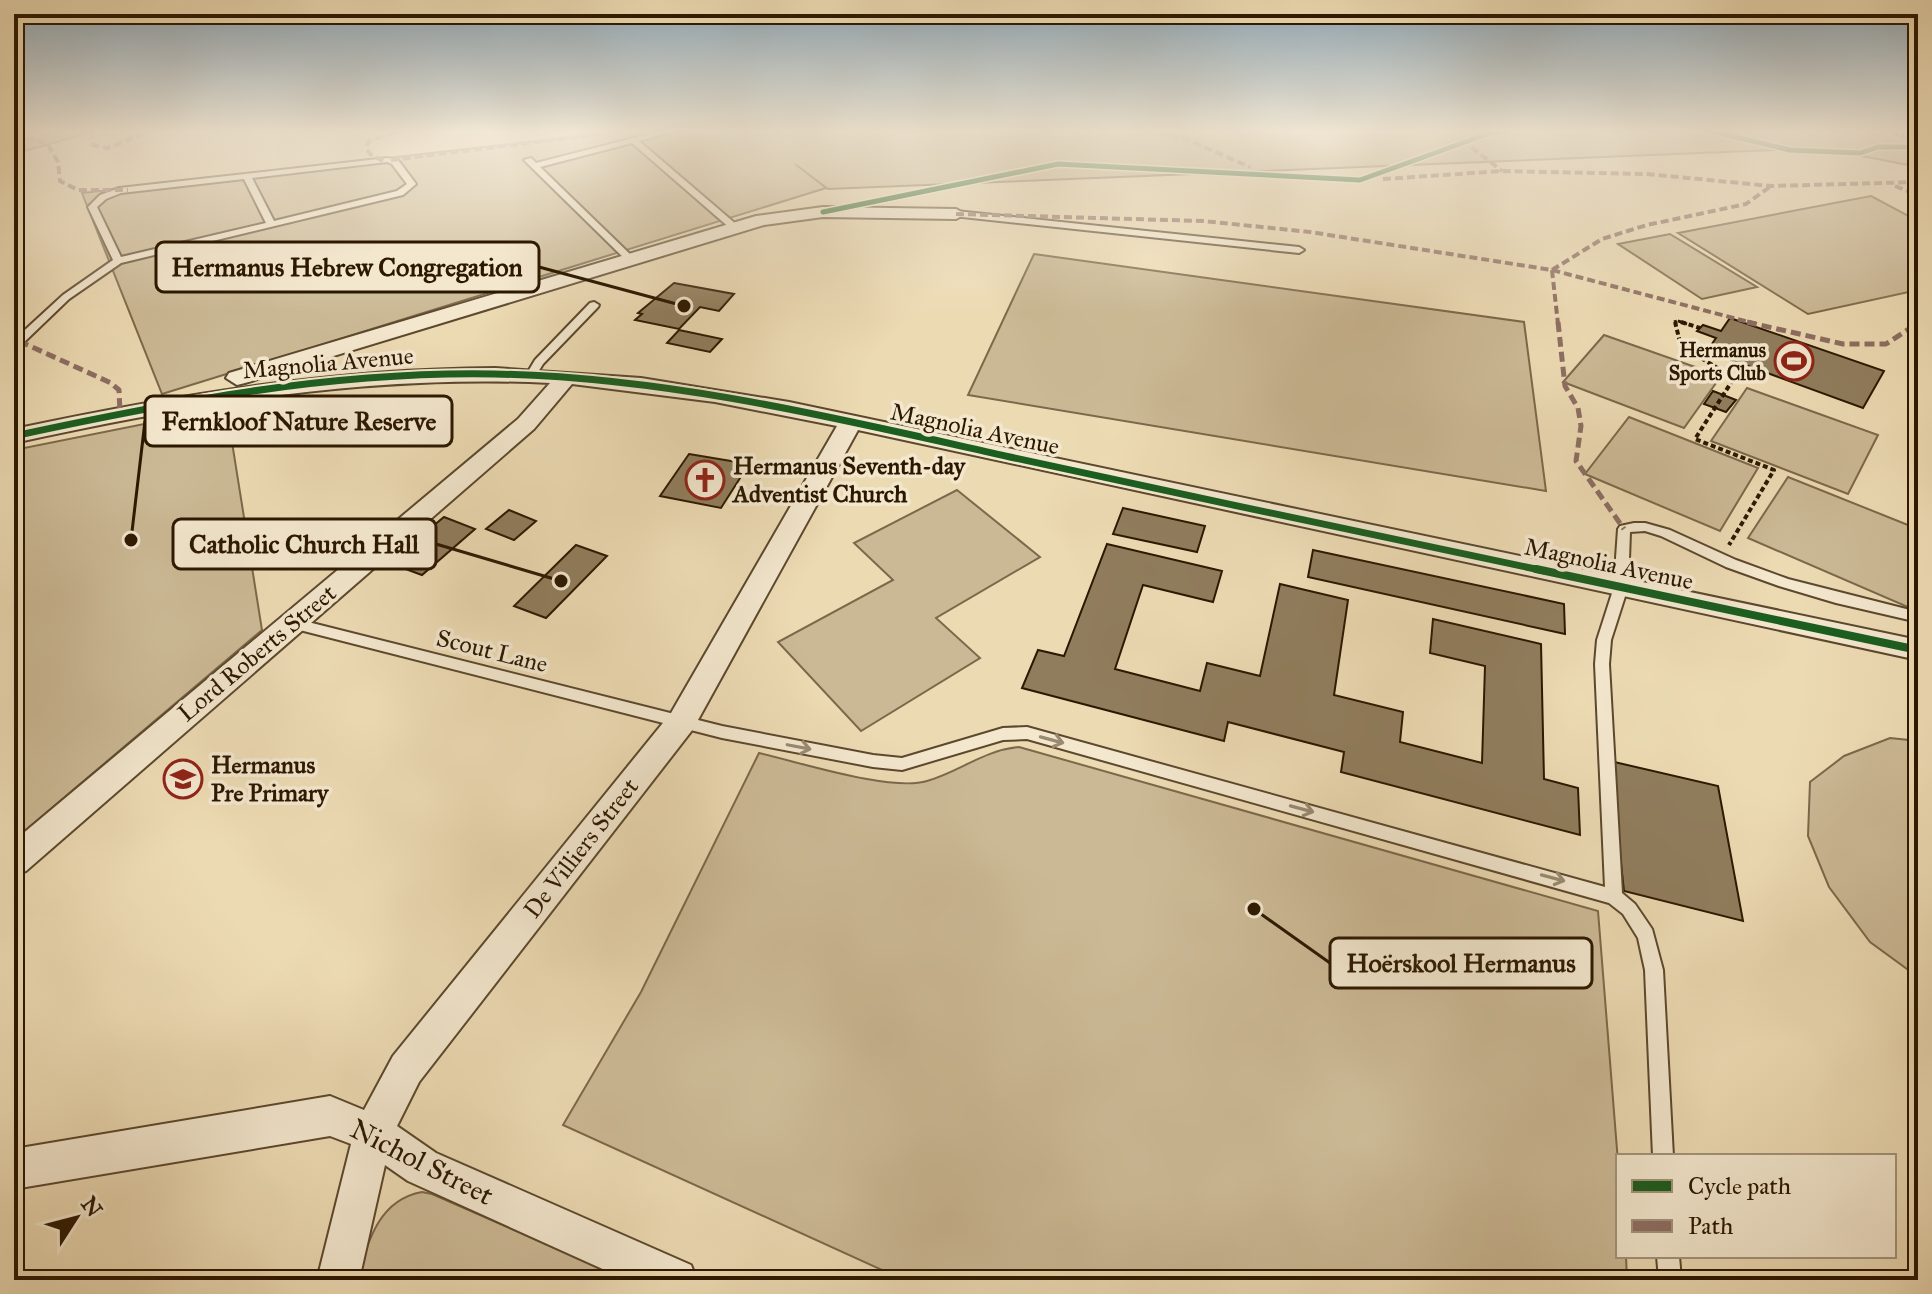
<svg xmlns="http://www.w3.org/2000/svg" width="1932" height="1294" font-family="'IM FELL Great Primer',serif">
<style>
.green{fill:#cbb995;stroke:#7c684a;stroke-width:2}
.building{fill:#907d5d;stroke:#2c1800;stroke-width:2}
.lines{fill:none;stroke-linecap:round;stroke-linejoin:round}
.service-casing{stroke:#5c482d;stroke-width:4}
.minor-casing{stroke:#5c482d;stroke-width:4}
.path-far1{stroke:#2c1800;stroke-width:3;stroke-dasharray:4 3;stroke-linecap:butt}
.path{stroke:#2c1800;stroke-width:4;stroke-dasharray:5 3;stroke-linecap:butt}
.service{fill:#f3e7ce;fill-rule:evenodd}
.minor{fill:#f3e7ce;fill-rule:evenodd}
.quiet-far1{stroke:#8d6e63;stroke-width:4;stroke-dasharray:8 4;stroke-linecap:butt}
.quiet{stroke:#8d6e63;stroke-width:5;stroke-dasharray:10 5;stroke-linecap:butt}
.cycleway-far2-casing{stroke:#f3e7ce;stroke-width:8}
.cycleway-far1-casing{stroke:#f3e7ce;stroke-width:11}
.cycleway-casing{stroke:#f3e7ce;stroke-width:13}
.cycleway-far2{stroke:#1b5e20;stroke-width:5}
.cycleway-far1{stroke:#1b5e20;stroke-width:7}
.cycleway{stroke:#1b5e20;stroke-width:8}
.oneway{stroke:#998a71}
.labels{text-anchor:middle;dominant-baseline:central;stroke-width:7;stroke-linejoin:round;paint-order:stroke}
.far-poi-label{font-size:20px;font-weight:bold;fill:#2c1800;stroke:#f3e7ce;text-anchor:end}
.street-label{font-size:24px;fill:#2c1800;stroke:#f3e7ce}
.poi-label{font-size:24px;font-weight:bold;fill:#2c1800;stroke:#f3e7ce;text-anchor:start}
.near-street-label{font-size:28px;fill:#2c1800;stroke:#f3e7ce}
.leader{fill:none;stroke:#2c1800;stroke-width:3}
.callout-dot{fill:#2c1800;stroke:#f3e7ce;stroke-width:3}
.callout{fill:#f3e7ce;stroke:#2c1800;stroke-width:3}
.callout-label{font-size:26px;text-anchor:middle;font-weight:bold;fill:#2c1800}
</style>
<rect width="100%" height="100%" fill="#ecdab3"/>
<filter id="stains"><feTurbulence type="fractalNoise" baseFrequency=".0025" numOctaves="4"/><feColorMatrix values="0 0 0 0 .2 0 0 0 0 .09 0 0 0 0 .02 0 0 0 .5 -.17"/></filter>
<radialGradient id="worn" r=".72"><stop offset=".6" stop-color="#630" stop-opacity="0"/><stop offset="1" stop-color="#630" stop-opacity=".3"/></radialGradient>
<g class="green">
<path d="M14,131H95L14,154Z"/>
<path d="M624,131H1918V167L1822,148L828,189L795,164L826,188L162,394L82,193Z"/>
<path d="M1871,196L1918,221V290L1808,314L1678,233Z"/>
<path d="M1670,234L1757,287L1702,299L1618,244Z"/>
<path d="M1034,254L1524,322L1546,491L968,395Z"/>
<path d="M1604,335L1721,376L1684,428L1563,382Z"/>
<path d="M1747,388L1878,435L1848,494L1711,441Z"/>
<path d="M189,415L231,436L262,630L14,840V450Z"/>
<path d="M1629,417L1758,468L1720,531L1585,474Z"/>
<path d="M1788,477L1918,529V591L1910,608L1748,538Z"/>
<path d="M957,490L1040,557L936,618L980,658L861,731L778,642L893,580L854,543Z"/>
<path d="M1890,738L1918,741V977L1870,942L1829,887L1808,836L1810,782L1844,756Z"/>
<path d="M1019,747L1598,911L1618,1162V1256H1626L1627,1280H904L563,1125L641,992L759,753C799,762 891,792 927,781C961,771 982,751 1019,747Z"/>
<path d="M422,1192L432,1194L629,1280H357C368,1242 378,1200 422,1192Z"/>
</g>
<g class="building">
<path d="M674,283L734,294L719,311L700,307L679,329L635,320L642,314L638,313Z"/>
<path d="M1730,318L1884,371L1863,408L1707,351L1716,338L1697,331L1703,325L1721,331Z"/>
<path d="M679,330L722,339L710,352L667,343Z"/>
<path d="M1713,391L1736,400L1726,412L1704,404Z"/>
<path d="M689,454L749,464L721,508L660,496Z"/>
<path d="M1123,508L1205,526L1197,552L1113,534Z"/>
<path d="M509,510L536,521L514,540L486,529Z"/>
<path d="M444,517L475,529L422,575L389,563Z"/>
<path d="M1107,544L1222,571L1213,602L1143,585L1115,669L1200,691L1207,663L1260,676L1280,584L1348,600L1334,695L1403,712L1400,742L1482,763L1485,666L1430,653L1433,619L1541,644L1544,779L1578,788L1580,835L1341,772L1344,752L1228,722L1224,741L1022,688L1038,650L1064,656Z"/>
<path d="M576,545L607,556L546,618L514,606Z"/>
<path d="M1313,550L1564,604L1565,634L1308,577Z"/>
<path d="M1610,761L1718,786L1743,921L1624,891Z"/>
</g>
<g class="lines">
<defs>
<g id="service">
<path d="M661,131H673L639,141L737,225V229H731L632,143L540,167L635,259L627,261L524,160L531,158L536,163Z"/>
<path d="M387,158L398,160L416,184L403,195L121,263L69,299L18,348L14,349V340L63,295L113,260L88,207L100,195L119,188ZM387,162L392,164L407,184L397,191L274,221L252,178ZM244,179L266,223L121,257L97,207L106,199L121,193Z"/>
<path d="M956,211L1299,247L1304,250L1299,253L953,216V212Z"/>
<path d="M594,302L599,305L598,307L543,364L535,377H527L526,375L535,360L590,303Z"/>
<path d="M1634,523H1645L1670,530L1736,560L1788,579L1918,612V622L1836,603L1779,586L1726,567L1661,536L1645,531L1630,532L1628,587L1611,640L1609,664L1622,893L1635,904L1652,929L1663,970L1673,1156H1653L1645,970L1638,938L1623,914L1609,903L1027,739L1003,740L902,770L873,767L722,738L292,628L285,623L292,618L722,726L873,755L902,758L1003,728L1027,727L1605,887L1595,664L1597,640L1614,587L1618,529L1620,526Z"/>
<path d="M1657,1256H1679L1681,1280H1659Z"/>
</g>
<g id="minor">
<path d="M823,207L956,209L965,214L956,219L823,217L764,225L245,383L237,385L226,378L229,373L756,216Z"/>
<path d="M495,368L641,378L789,402L1918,640V660L858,430L693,729L419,1082L397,1126L436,1153L691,1265L697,1280H627L408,1181L385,1165L359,1280H317L351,1144L330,1136L14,1189V1149L330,1096L364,1110L393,1056L671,713L837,426L715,402L572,384L534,429L26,871L14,875V841L518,419L550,383C368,374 191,404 14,443V429C174,395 332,369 495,368Z"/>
</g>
</defs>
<use href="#service" class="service-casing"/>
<use href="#minor" class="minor-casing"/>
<g class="path-far1">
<path d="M1888,131L1918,141"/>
<path d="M1676,324L1675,320L1687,324"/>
</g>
<g class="path">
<path d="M1675,322L1681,346L1734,378L1695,439L1774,470L1729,545"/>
<path d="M1681,322L1700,328"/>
</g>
<use href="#service" class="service"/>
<use href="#minor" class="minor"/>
<g class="quiet-far1">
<path d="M92,131L93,145L107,148L152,131"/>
<path d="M1005,131H1022"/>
<path d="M1147,131L1186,139L1250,167"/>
<path d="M14,135L47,143L58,162L60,181L78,190H128"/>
<path d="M1467,138L1466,143L1502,171"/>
<path d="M391,160L625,131"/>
<path d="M383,161L370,154L366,147L369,141L398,131"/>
<path d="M1383,179L1502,171L1647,174L1771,186L1918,182"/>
<path d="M1895,186L1918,195"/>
<path d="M956,214L1204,221L1310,232L1552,270L1756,324"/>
<path d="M1552,270L1558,324"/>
<path d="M1552,270L1602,239L1647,225L1746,204L1771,186"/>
</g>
<g class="quiet">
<path d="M1558,322L1565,386L1578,408L1581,426L1576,461L1624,529"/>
<path d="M1747,322L1843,344H1886L1918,323"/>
<path d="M19,341L111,383L119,390L120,413"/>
</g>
<defs>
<g id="cycleway-far2">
<path d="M1711,131L1790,150L1860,153L1878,147H1918"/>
<path d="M823,212L1058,164L1360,180L1490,133L1510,131"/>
</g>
<path id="cycleway-far1" d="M14,436C172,402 331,371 494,374C669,377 840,419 1010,457C1188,496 1367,533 1545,571"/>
<path id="cycleway" d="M1536,569L1918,650"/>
</defs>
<use href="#cycleway-far2" class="cycleway-far2-casing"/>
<use href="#cycleway-far1" class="cycleway-far1-casing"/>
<use href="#cycleway" class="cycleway-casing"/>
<use href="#cycleway-far2" class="cycleway-far2"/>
<use href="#cycleway-far1" class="cycleway-far1"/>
<use href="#cycleway" class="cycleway"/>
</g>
<defs><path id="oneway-shaft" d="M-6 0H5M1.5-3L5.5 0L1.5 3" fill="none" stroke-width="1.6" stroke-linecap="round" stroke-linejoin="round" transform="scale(2)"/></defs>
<g class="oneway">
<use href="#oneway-shaft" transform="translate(1052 740) rotate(15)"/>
<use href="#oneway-shaft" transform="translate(799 747) rotate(11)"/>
<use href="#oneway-shaft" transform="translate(1302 809) rotate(15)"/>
<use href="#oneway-shaft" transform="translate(1553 878) rotate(15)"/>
</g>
<linearGradient id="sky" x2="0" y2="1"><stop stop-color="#8fa9ba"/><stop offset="0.42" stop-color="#f6eedd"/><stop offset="1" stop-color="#f6eedd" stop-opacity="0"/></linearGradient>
<rect width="1932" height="312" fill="url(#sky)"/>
<defs>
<symbol id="stadium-ring" viewBox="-11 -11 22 22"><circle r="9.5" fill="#f3e7ce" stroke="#8f2418" stroke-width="1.5"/><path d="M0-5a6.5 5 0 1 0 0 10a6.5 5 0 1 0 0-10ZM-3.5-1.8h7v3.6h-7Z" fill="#8f2418"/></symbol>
<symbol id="church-ring" viewBox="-11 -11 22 22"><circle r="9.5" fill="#f3e7ce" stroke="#8f2418" stroke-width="1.5"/><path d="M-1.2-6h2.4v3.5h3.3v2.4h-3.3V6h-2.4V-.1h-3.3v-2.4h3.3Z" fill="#8f2418"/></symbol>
<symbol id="school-ring" viewBox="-11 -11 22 22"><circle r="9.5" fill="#f3e7ce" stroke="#8f2418" stroke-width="1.5"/><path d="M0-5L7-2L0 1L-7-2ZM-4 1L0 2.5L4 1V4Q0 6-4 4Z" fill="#8f2418"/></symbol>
</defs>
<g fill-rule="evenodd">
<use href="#stadium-ring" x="1772" y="339" width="44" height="44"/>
<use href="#church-ring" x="683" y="458" width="44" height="44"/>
<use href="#school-ring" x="161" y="757" width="44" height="44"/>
</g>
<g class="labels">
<g class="far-poi-label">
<text x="1766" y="350">Hermanus<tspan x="1766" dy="23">Sports Club</tspan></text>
</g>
<g class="street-label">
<text transform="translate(328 363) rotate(-5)">Magnolia Avenue</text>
<text transform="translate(975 429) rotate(12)">Magnolia Avenue</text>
<text transform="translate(1609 564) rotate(12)">Magnolia Avenue</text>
<text transform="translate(492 651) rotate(14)">Scout Lane</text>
<text transform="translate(257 653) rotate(-40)">Lord Roberts Street</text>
<text transform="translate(581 848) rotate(-52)">De Villiers Street</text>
</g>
<g class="poi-label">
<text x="733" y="466">Hermanus Seventh-day<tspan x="733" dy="28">Adventist Church</tspan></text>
<text x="211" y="765">Hermanus<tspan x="211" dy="28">Pre Primary</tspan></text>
</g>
<g class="near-street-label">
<text transform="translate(422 1162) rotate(27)">Nichol Street</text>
</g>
</g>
<path class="leader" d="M684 306L539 267M131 540L145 421M561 581L436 544M1254 909L1330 963"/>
<g class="callout-dot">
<circle cx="684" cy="306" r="8"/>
<circle cx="131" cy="540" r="8"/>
<circle cx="561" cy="581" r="8"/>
<circle cx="1254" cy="909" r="8"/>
</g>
<g class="callout">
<rect x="156" y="242" width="383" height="50" rx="8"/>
<rect x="145" y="396" width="307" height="50" rx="8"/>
<rect x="173" y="519" width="263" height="50" rx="8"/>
<rect x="1330" y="938" width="262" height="50" rx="8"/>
</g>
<g class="callout-label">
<text x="347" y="276">Hermanus Hebrew Congregation</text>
<text x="299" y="430">Fernkloof Nature Reserve</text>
<text x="304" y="553">Catholic Church Hall</text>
<text x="1461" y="972">Hoërskool Hermanus</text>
</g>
<rect width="1932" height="1294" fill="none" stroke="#ecdab3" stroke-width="48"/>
<rect x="16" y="16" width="1900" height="1262" fill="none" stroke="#2c1800" stroke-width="4"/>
<rect x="24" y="24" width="1884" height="1246" fill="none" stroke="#2c1800" stroke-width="2"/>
<rect x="1616" y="1154" width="280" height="104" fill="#f3e7ce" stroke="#a3947c" stroke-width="2"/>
<rect x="1632" y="1180" width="40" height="12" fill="#1b5e20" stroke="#a3947c" stroke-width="2"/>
<text x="1688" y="1194" font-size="24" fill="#2c1800">Cycle path</text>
<rect x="1632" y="1220" width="40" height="12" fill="#8d6e63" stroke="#a3947c" stroke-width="2"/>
<text x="1688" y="1234" font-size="24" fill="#2c1800">Path</text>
<g transform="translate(76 1218) rotate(54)" stroke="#f3e7ce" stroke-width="6" paint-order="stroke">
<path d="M0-6L14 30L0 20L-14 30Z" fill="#2c1800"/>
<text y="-12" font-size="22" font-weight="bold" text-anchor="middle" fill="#2c1800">N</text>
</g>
<rect width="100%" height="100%" filter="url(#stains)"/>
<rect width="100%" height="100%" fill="url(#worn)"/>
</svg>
